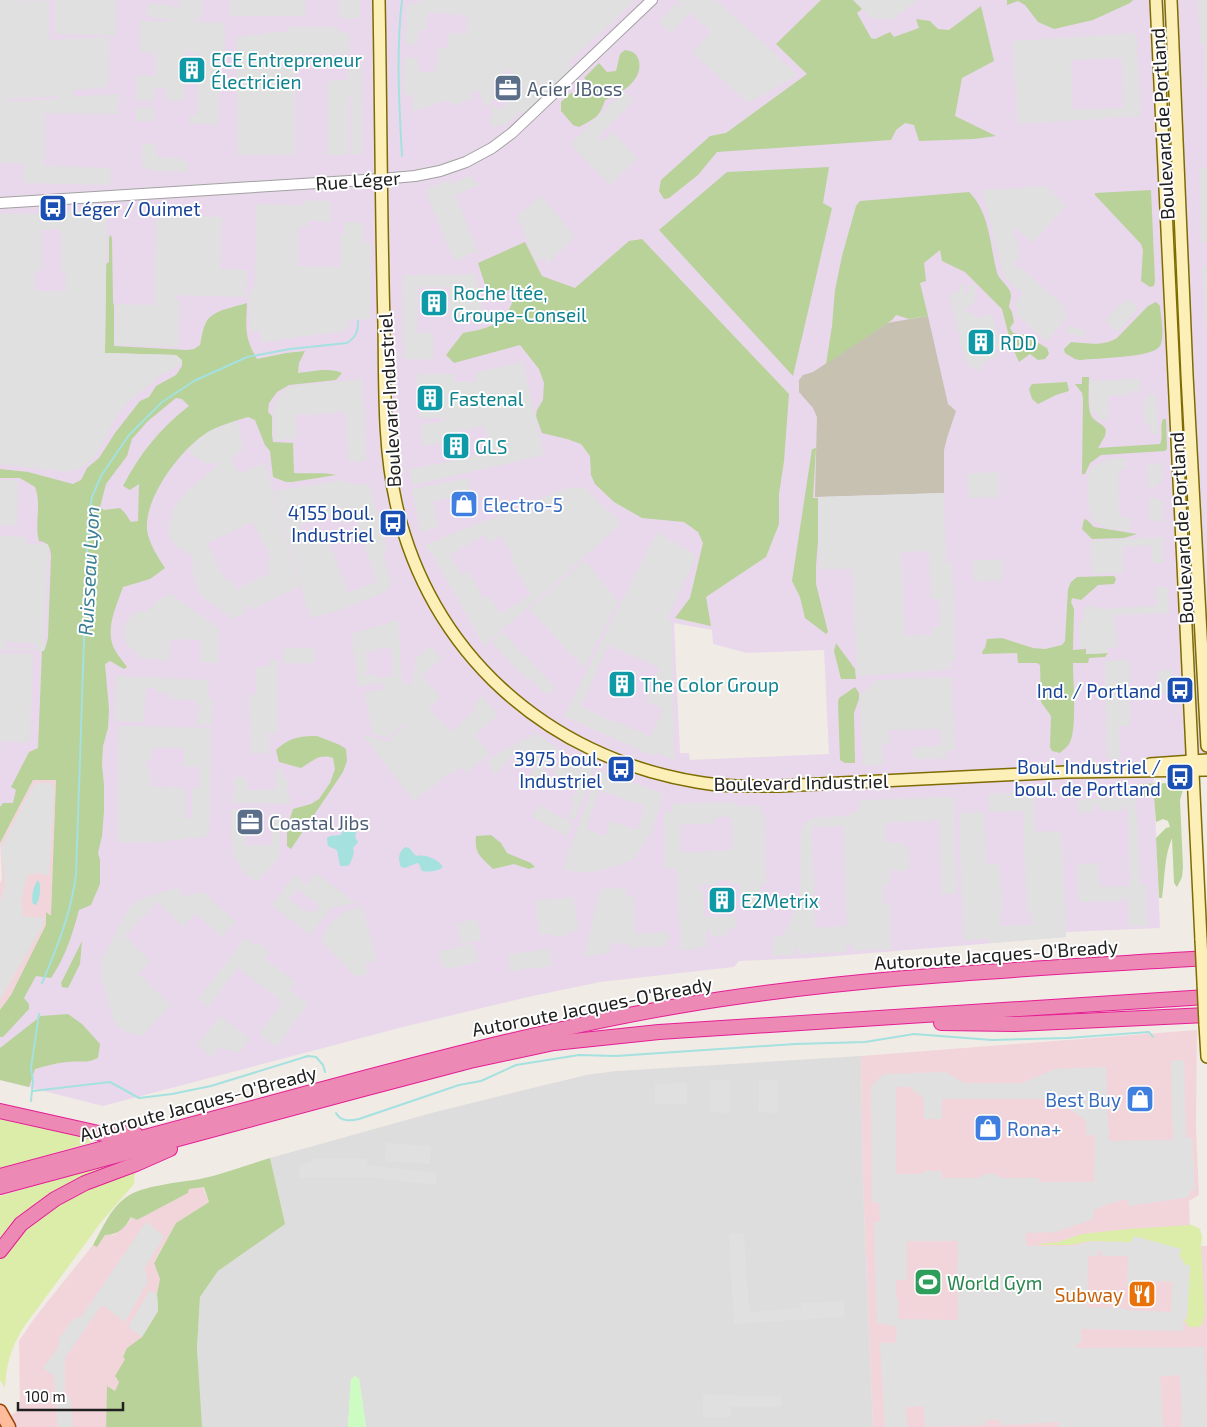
<svg xmlns="http://www.w3.org/2000/svg" width="1207" height="1427" font-family="'Exo 2',sans-serif">
<style>
.residential{fill:#dedddd}
.commercial{fill:#f2d5db}
.industrial{fill:#e9d8eb;fill-rule:evenodd}
.construction{fill:#c6c1b1}
.grass{fill:#dcedaa}
.forest{fill:#b8d299;fill-rule:evenodd}
.park{fill:#ccfcc2}
.parking{fill:#e0e0e0;fill-rule:evenodd}
.water{fill:#a4e1df}
.lines{fill:none;stroke-linecap:round;stroke-linejoin:round}
.stream{stroke:#a4e1df;stroke-width:2}
.tertiary-casing{stroke:#a1a1a1;stroke-width:12}
.secondary-casing{stroke:#7e6c00;stroke-width:14}
.primary-casing{stroke:#9c4100;stroke-width:15}
.motorway-casing{stroke:#e51d94;stroke-width:16}
.tertiary{stroke:#fff;stroke-width:10}
.secondary{stroke:#fdefb8;stroke-width:11}
.primary{stroke:#ffbc9d;stroke-width:12}
.motorway{stroke:#ec8ab5;stroke-width:14}
.secondary-bridge-casing{stroke:#7e6c00;stroke-width:14;stroke-linecap:butt}
.secondary-bridge{stroke:#fdefb8;stroke-width:11}
.labels{text-anchor:middle;dominant-baseline:central;stroke-width:4;stroke-linejoin:round;paint-order:stroke}
.culture-label{font-size:19px;fill:#0d838f;stroke:#fff;text-anchor:start}
.service-label{font-size:19px;fill:#4e5e75;stroke:#fff;text-anchor:start}
.street-label{font-size:19px;fill:#202020;stroke:#fff}
.transit-label{font-size:19px;fill:#164399;stroke:#fff;text-anchor:end}
.shop-label{font-size:19px;fill:#366cbe;stroke:#fff;text-anchor:start}
.leisure-label{font-size:19px;fill:#27864d;stroke:#fff;text-anchor:start}
.food-label{font-size:19px;fill:#c56008;stroke:#fff;text-anchor:end}
.water-label{font-size:20px;font-style:italic;fill:#3b7f95;stroke:#fff}
</style>
<rect width="100%" height="100%" fill="#f1ebe6"/>
<path class="residential" d="M861,1056L863,1184L873,1427H366L359,1379L355,1376L351,1379L348,1427H178L199,1394L197,1348L200,1297L218,1271L284,1224L270,1158L435,1112L586,1075L616,1071Z"/>
<g class="commercial">
<path d="M33,780H56L51,917L0,1028V883L2,879L0,843Z"/>
<path d="M1197,1030L1196,1128L1199,1195L1189,1201L1190,1227L1199,1246H1207V1427H873L863,1184L861,1056Z"/>
<path d="M203,1187L209,1202L176,1223L154,1262L160,1279L157,1294L158,1311L142,1337L127,1348L123,1357L125,1359L115,1376L119,1382L115,1391L107,1387L106,1427H0V1421L20,1410L19,1341L36,1316L93,1245L97,1247L105,1235H114L129,1222L131,1217L137,1220L188,1193L189,1189Z"/>
</g>
<path class="industrial" d="M0,0H1207V756L1153,760L1160,928L1066,932V937L810,958L739,961L734,967L600,982L528,997L403,1027L103,1106L0,1080V1028L51,917L56,780H33L0,843ZM674,623L712,630L713,644L747,653L824,650L829,754L690,760L689,753H680Z"/>
<path class="construction" d="M928,316L948,404L956,411L947,438L944,450V493L815,497L817,417L813,408L799,392V380L803,375L813,372L887,323Z"/>
<g class="grass">
<path d="M0,1115L106,1138L0,1169Z"/>
<path d="M156,1151L88,1178L0,1243V1196Z"/>
<path d="M135,1169L134,1184L102,1221L23,1328C11,1348 6,1365 5,1388L0,1380V1260L23,1228L78,1192Z"/>
<path d="M1192,1225L1200,1229L1202,1237L1201,1246L1205,1313L1202,1325L1198,1327H1189L1184,1320L1187,1319L1190,1265H1185L1179,1255L1181,1250L1131,1242L1090,1241L1071,1245H1038L1040,1244L1059,1242L1082,1234L1128,1229Z"/>
</g>
<g class="forest">
<path d="M821,0H853L862,9L857,13L871,38L875,39L890,32L894,37L919,28L916,19L930,21L938,29L949,30L981,6L994,61L962,78L955,116L996,136L974,139L919,141L914,125L905,123L896,130L891,140L717,152L698,175L669,198L664,199L659,191L661,180L710,136L726,133L807,74L776,44Z"/>
<path d="M1007,0H1133L1130,3L1093,20L1054,29L1038,22L1025,5L1018,1L1007,5Z"/>
<path d="M625,50C632,51 637,53 639,61C643,80 621,94 605,100C600,117 594,119 579,127L573,125L561,111V102L571,93L582,94L590,86V83L584,78L599,63L607,72L616,71L620,54Z"/>
<path d="M829,167L823,203L832,208L793,376L659,230L727,172Z"/>
<path d="M1151,190L1155,281L1154,286L1150,287L1141,281L1143,250L1141,244L1095,195V193Z"/>
<path d="M969,192C990,213 990,246 997,273C1000,281 1011,287 1011,296C1011,299 1009,304 1009,307L1012,312L1014,322L1010,328L1013,333L1024,335L1047,348L1049,354L1045,359L1038,360L1030,354L1019,362L1011,344L1002,309L965,272L942,261L940,250L924,263L926,281L920,283L928,316L909,319L896,315L892,320L826,364L832,326L835,290L842,256L856,206L860,201Z"/>
<path d="M111,235L112,239L113,302L114,306V346L187,350L194,349L200,345C202,337 203,324 209,318C218,309 235,307 247,303C246,328 244,337 257,359L286,353L305,351L299,363L298,373C311,372 330,367 342,373L336,380L289,385L277,392L269,403L268,412L272,416V435L273,442L293,443L294,473C308,474 322,472 336,475L292,482H286L273,477L270,451L265,445L255,420L248,417C235,421 220,425 208,432C181,448 144,498 147,530C149,544 158,557 165,568L150,579L123,587C117,604 107,625 112,643C114,651 122,660 127,667L124,669L110,661L105,664L109,709L108,728L103,746L102,765L104,785V811L102,836L98,853L100,860V884L91,905L79,910C73,933 65,958 51,978L36,976L24,998L29,1004V1009L3,1037H0V1010L11,995L46,925V912L51,916L56,780H33L0,843V807L3,803H13L16,790L11,787L29,752L38,748L42,651L45,649L48,638L51,556C50,546 49,543 39,541C34,524 42,505 35,487L20,478H0V469L28,472L73,484L81,480L87,468L99,458L115,433L140,401L149,397L156,386L176,375L182,366V360L176,355L105,353L106,264L109,262V237ZM176,398L182,399L189,406C160,428 139,455 123,486L130,490L139,484L138,521L131,522L125,513L120,508L104,510L100,507L106,484L127,456L132,439L148,421Z"/>
<path d="M642,239L789,394L784,461L779,494V524L766,557L706,597L711,626L675,618L690,598L703,543L698,532L684,522L642,518L614,502L595,484L591,475L590,456L581,444L567,439L542,433L536,416L537,410L543,400L544,383L539,369L520,345L454,363L446,355L463,333C491,329 513,321 514,289L488,294L478,263L525,242L542,276L575,288L629,241Z"/>
<path d="M1156,302L1160,306C1161,318 1165,336 1160,346C1153,358 1095,358 1080,360L1075,359L1065,353L1064,349L1071,342C1087,343 1103,347 1117,338L1148,306Z"/>
<path d="M1082,377H1089C1089,387 1087,410 1092,417C1096,423 1103,423 1106,430L1105,436L1098,448L1160,444C1164,436 1159,427 1163,419H1166L1167,449L1165,451L1101,455L1090,463L1085,474H1082L1083,399L1082,393L1075,384H1082Z"/>
<path d="M1067,382L1069,391L1056,395L1038,404L1032,399L1029,389L1032,384Z"/>
<path d="M816,448L813,498H818V541L816,566V584L828,632L826,634L805,618L800,597L792,581L812,449Z"/>
<path d="M1084,519L1087,520L1094,527L1137,534L1124,538L1092,539L1082,529Z"/>
<path d="M1114,576L1116,579L1114,584L1098,585L1081,600L1072,598L1071,602L1074,609L1073,650L1086,649V654L1108,653L1105,657L1089,658L1088,663H1073C1073,681 1077,728 1070,742C1068,747 1064,749 1060,753L1052,751L1050,747L1051,716L1041,702L1040,665L1037,663H1018L1017,653L982,654L983,650L985,648L987,639L1002,638L1033,648L1045,649L1062,645L1065,641L1068,589L1071,582L1077,577Z"/>
<path d="M836,643L855,669L856,679H841L834,651Z"/>
<path d="M855,687L859,693V699L854,713L855,763H845L840,760L838,702L839,698Z"/>
<path d="M317,736L340,745L346,749L347,761L343,772L291,849L287,846V828L293,809L311,804L319,799L330,783L335,769L333,758C319,753 313,761 301,768L279,762L276,750C289,738 299,736 317,736Z"/>
<path d="M1174,783H1181L1184,786L1180,800L1183,867L1182,877L1177,887L1174,883L1172,838C1164,857 1165,877 1162,898H1159L1156,838L1166,828L1170,827L1168,821L1163,819L1156,822L1154,796L1138,797L1123,787L1130,786L1136,787L1139,784Z"/>
<path d="M491,835L501,843L507,853L531,863L535,867L529,869L514,864L493,869C481,857 474,854 476,836Z"/>
<path d="M82,941L80,964L68,988L62,987L61,983Z"/>
<path d="M68,1014L82,1024L100,1044L98,1058C85,1064 80,1060 67,1062C56,1063 46,1066 35,1069L29,1087L0,1080V1048L41,1016Z"/>
<path d="M270,1158L285,1224L218,1271L200,1297L197,1348L202,1427H106L107,1386L115,1391L119,1382L115,1376L125,1359L123,1357L127,1348L142,1337L158,1311L157,1294L160,1279L154,1263L176,1223L209,1202L204,1187L189,1189L188,1193L137,1220L131,1217C125,1228 118,1235 105,1235L97,1247L93,1245C102,1229 110,1209 125,1198C142,1185 178,1183 200,1179C223,1174 247,1165 270,1158Z"/>
</g>
<path class="park" d="M355,1376L359,1379L366,1427H348L351,1379Z"/>
<g class="parking">
<path d="M0,0L49,1V40L109,37L108,87L73,90V97L119,94L118,114L45,113L44,166L110,168V185L24,183L23,163H0ZM59,96V99L7,102V99Z"/>
<path d="M55,0H116V35L55,34Z"/>
<path d="M180,0H201L202,12L201,16L196,20L189,22L225,23L224,67H220L218,124H190V116H197L198,53L186,52L184,100H166L167,88L155,87L154,100H136L137,76H155V53L140,52V21H180L147,16L148,4L173,5V8H179Z"/>
<rect x="230" y="0" width="75" height="16"/>
<rect x="339" y="0" width="21" height="18"/>
<path d="M423,0H636L567,64L571,69L525,113L522,110L504,127L500,123L495,128L488,120L494,115L490,110L495,105L500,110L524,88L508,69L492,84L501,93L485,108L478,90L470,93L472,99L451,106L449,100L413,111V98L411,96L403,93L404,58L418,59V71L435,73L438,47L448,48L449,33L467,34L468,15L428,12L426,30H418L417,45L405,44L407,5L420,2Z"/>
<path d="M676,0H716L798,75L748,103L693,53L711,32L690,13L671,33L659,22L676,3L681,8L683,6Z"/>
<path d="M854,0H919L891,20L871,18Z"/>
<path d="M1198,0H1207V87H1205L1204,44L1200,43Z"/>
<path d="M289,27H335L342,33H349V54H299V60H295V155H238L237,37L288,31Z"/>
<path d="M1136,33L1141,116L1018,124L1012,41ZM1122,58L1124,108L1073,110L1071,60Z"/>
<path d="M347,58H361L362,154H351V98L348,97V155H327V81L347,80Z"/>
<path d="M624,91L634,101L598,137L603,141L613,132L638,158L610,185L570,144Z"/>
<rect x="136" y="108" width="18" height="13"/>
<path d="M143,143L156,144V153L160,158H180V161H188L187,172L152,171L150,170L142,164Z"/>
<path d="M1207,168V242H1201L1199,168Z"/>
<path d="M469,176L479,185L455,195L478,251L454,261L425,190L449,180L451,184Z"/>
<path d="M1046,186L1066,206L1033,243L1017,228L1012,234L1016,238L1020,258L1015,259L1017,270L1020,267L1066,308L1063,312L1068,316L1046,341L1015,313L1019,309L1014,305L1023,294L1004,277L982,190Z"/>
<path d="M541,196L575,236L547,265L545,257L536,262L517,216Z"/>
<path d="M305,201H331V221H308L307,227H298V266L340,267V235H344V222L364,223V242L371,243L370,319H350L347,328L338,332L261,342L260,331H250L249,295L255,284L256,204L304,205Z"/>
<path d="M70,210L107,213L105,353L176,355L182,360V363L160,376L129,401L115,418L103,443L93,459L82,467L67,472L0,464V214H66ZM52,228L61,230V272H66V291H35V271H41V230H52Z"/>
<path d="M156,215L222,217L220,269L247,270L246,297L176,295V301H180L178,347L115,345L116,304L154,305Z"/>
<path d="M1207,252V334H1206L1202,266H1207Z"/>
<path d="M476,274L484,319H450L449,287H418L417,333H433V359H404L403,275Z"/>
<path d="M961,284H965L964,293L968,294L969,284L976,285L974,303L970,304L966,311L978,318L992,314L1001,348L995,350L997,357L985,361L979,371L967,365L968,361L962,359L965,352L961,351L963,346L959,345L961,340L958,338L960,333L956,332L958,327L955,325L957,320L953,318L955,313L952,311L954,306L950,305L952,300L948,298L951,293L953,294L960,290Z"/>
<path d="M1128,299L1138,308L1118,332L1105,321L1120,304Z"/>
<path d="M1068,325L1086,331L1084,338L1066,332Z"/>
<path d="M523,362L544,455L413,485L409,469L490,454L485,426L455,432L456,437L451,438L452,441L423,446L420,425L441,422L445,418H419V408L442,407V387H417V374H454V382H476L477,372Z"/>
<path d="M363,379L366,461L348,462L346,413H341V411H337V413L296,415L297,439L274,440V408L280,394L286,389L291,386Z"/>
<path d="M1140,379V391H1130V395L1108,396L1109,419L1098,420V413H1091L1090,381Z"/>
<path d="M1156,395L1158,434H1151L1150,424H1144L1143,402H1146V396Z"/>
<path d="M235,421L239,426L243,449L231,459L239,474L265,463L300,586L252,610L247,605L245,607V613L233,619L200,595L193,575V556L176,546L169,536L168,528L174,507L181,497L221,462L207,464L196,458L188,449L208,432ZM253,522L265,547L269,548L268,554L271,560L266,563L270,573L236,589L231,579L225,581L207,543Z"/>
<path d="M1126,458L1127,469L1118,470L1119,517H1129L1130,531L1110,529L1095,522L1091,516L1087,497L1088,478L1092,467L1106,460Z"/>
<path d="M1161,463L1162,483H1156V487L1149,488L1147,464Z"/>
<path d="M999,472V497L968,498L967,474Z"/>
<path d="M468,478L471,494L433,501L438,528L420,532L412,489Z"/>
<path d="M0,480H18L17,526L0,525Z"/>
<path d="M338,481L361,485L369,484L386,546L384,558L392,584L385,592L340,610L310,618L274,491ZM351,507L377,582L348,593L326,533L306,540L300,525Z"/>
<path d="M567,488H586L600,504L614,515L621,524L484,646L431,552H429L425,545ZM484,535L489,543L501,536L513,556L510,558L531,595L500,614L490,596L484,599L468,571L461,575L450,555Z"/>
<path d="M944,493L946,563H952L956,660L951,661V669L857,676L852,569H819V497ZM929,551L931,599H939L940,627H932V635L905,636L902,552Z"/>
<path d="M1149,498H1158V501L1163,500L1164,521H1150Z"/>
<path d="M657,532L696,556L667,619L672,622L674,760L655,752L653,756L564,716ZM608,645L660,668L646,701L663,709L651,737L614,721L613,722L581,706Z"/>
<path d="M0,536L26,537V544H48L44,651L0,649ZM5,642L36,644V649L5,647Z"/>
<path d="M1163,537L1164,563H1152L1151,545L1123,547V573L1092,574L1090,541Z"/>
<path d="M1002,559L1003,580L974,581L973,561Z"/>
<path d="M585,560L618,601L584,668L529,609Z"/>
<path d="M1155,587H1168L1169,613L1115,615L1117,647L1108,648V653L1087,654L1086,648H1080L1079,621L1084,620V607L1097,606V609L1156,606Z"/>
<path d="M171,594L220,629L218,663L200,662L201,640L170,639L169,661L141,658L125,642L124,630L126,624L131,616L136,612H146L160,599Z"/>
<path d="M398,620L402,681L412,686L416,658L431,646L441,659L422,676L441,697L429,708L451,732L475,710L472,706L482,696L498,715L475,735L490,754L466,773L462,767L445,777L414,801L362,734L387,742L408,724V721L388,738L372,733L365,692L383,690L385,683L357,686L352,634ZM379,648H391L393,677L376,678V674L363,675V671H368L366,652L379,651Z"/>
<path d="M502,632L555,687L546,695L534,682L524,677L491,642Z"/>
<path d="M283,648H315V663H284Z"/>
<path d="M0,653L33,654L30,742L1,741L0,774Z"/>
<path d="M270,660H278V733H269V753H250L249,695H256V667H270Z"/>
<path d="M1129,660L1130,726H1119L1120,758L1107,759L1105,661Z"/>
<path d="M1172,670L1173,693H1157V671Z"/>
<path d="M116,676L209,680L208,699H213L212,725L196,724L197,711H200V705H197L196,700L170,699V693L155,692L154,688H146L144,722L115,721Z"/>
<path d="M952,677L954,750L946,751V758L914,759L913,748L941,746V729L889,730V744H882L883,765L863,766L860,695L877,680Z"/>
<path d="M119,726L211,728L209,836L157,842H117ZM152,748H184V767H199V788H192V819L185,818V788L151,787V769H146V761H151Z"/>
<path d="M536,733L559,750L551,762L530,787L524,781L538,764L518,748L495,775L487,760Z"/>
<path d="M564,754L594,770L574,821L567,818L575,804L571,802L578,787L553,773Z"/>
<path d="M276,769H282V779H288L287,795H290V804L233,803L234,777H247V790H275Z"/>
<path d="M598,770L664,794L651,832L636,857L630,861L601,871L579,872L567,870L563,869ZM599,790L645,806L637,830L610,821L605,836L586,829Z"/>
<path d="M37,783H50L54,786L49,876L38,873L28,875L25,882L21,904L23,910L22,916L44,918L42,927L0,1000V901L5,886L1,847L33,786Z"/>
<path d="M1035,792L1036,832L1062,831L1066,937L990,943L989,939L964,940L959,813L984,812L986,864H1000L1002,914L1000,915V926L1032,925L1031,913H1027L1023,811L989,812V794Z"/>
<path d="M954,797L957,893L942,894L939,820L885,823L886,843L902,842V847H908L909,870L889,871L890,885H883L884,904H890L892,949L853,950L852,945H846V952L798,954L797,947H794V955L772,956V937L783,936L800,899L801,834L802,828L806,821L814,818L847,816L858,810L860,806L859,800ZM843,826L847,926L815,928L812,827Z"/>
<path d="M1136,797L1140,885H1147L1148,926L1129,927L1127,898H1123V901L1079,902L1077,864L1098,863L1100,887L1130,886L1127,806H1123V810L1099,811V806H1094V812H1078L1077,799Z"/>
<path d="M735,802V806L760,805L761,814H764L766,884H760L761,901L757,902V909L742,910L740,884H729V880L718,881V885H699V890H703L704,917L735,916L736,928L727,929V935L711,936V931H706V947L681,950L676,869H665L664,812H672V804ZM721,816L732,818L733,850L681,853L680,825L707,823V824H714V818H720Z"/>
<path d="M539,805L573,824L566,836L532,817Z"/>
<path d="M231,809H245L246,845H272V813L280,814V853L277,860L257,882L243,872L234,856L231,837Z"/>
<path d="M316,873L356,903L331,908L310,935L272,905L294,875L307,885ZM298,889L320,905L314,913L309,910L306,912L288,899Z"/>
<path d="M179,887L183,896L204,892L236,922L221,937L196,913L183,927L157,902L125,936L151,961L139,974L171,1005L143,1035H134L118,1027L114,1021L101,978V960L130,906L142,899Z"/>
<path d="M625,888L626,897L633,896L635,934L669,932V940L666,941L667,946L632,948L627,944L614,943L611,944L609,947V953L584,956L600,889Z"/>
<path d="M574,897L578,931L567,932L568,936L553,937L552,933L539,935L535,901Z"/>
<path d="M362,906L377,960L365,964L369,973L356,977L322,942V938L326,930L334,920L343,913Z"/>
<path d="M476,919L482,939L462,944L456,924Z"/>
<path d="M245,938L255,945L258,942L270,952L265,959L296,982L290,990L308,1004L276,1047L259,1034L283,1002L238,968L208,1007L198,999Z"/>
<path d="M473,943L478,962L454,968L442,967L438,952Z"/>
<path d="M550,949L552,966L510,971L508,954Z"/>
<path d="M220,1016L250,1039L239,1053L219,1047L212,1057L197,1045Z"/>
<path d="M1184,1060L1186,1138H1192L1195,1190L1189,1191L1190,1197L1128,1206L1127,1199L1111,1203L1094,1210L1093,1219L1056,1232L1025,1233L1027,1246H1073L1091,1242H1131L1134,1236L1181,1249L1179,1255L1185,1265H1190L1187,1319L1183,1317L1184,1331L1081,1329L1082,1340L1076,1345L1077,1348L1204,1347L1207,1427H1181V1420L1182,1419L1180,1375L1160,1376L1163,1427H1059V1422L1000,1425V1420H986V1425L925,1427L924,1406L906,1407L907,1427H885L880,1343H896L897,1332L895,1326L877,1323L874,1222H880L879,1203H872L871,1086L884,1074L946,1072L964,1083H1021L1056,1069L1106,1067L1109,1141L1173,1140L1171,1061ZM896,1087H910L924,1099V1119H942V1099H1054L1086,1120V1135H1095L1094,1182H1039V1178H1001L995,1174H985L979,1178H942L941,1171H924L923,1174H896ZM907,1241H958L957,1275H960V1284H957L958,1320L898,1319V1298H896V1280H907ZM1098,1251H1102V1256H1128L1127,1286H1133L1134,1280L1173,1282L1171,1312L1126,1310L1124,1308L1087,1307L1088,1256H1098Z"/>
<path d="M710,1080H730V1113L709,1112Z"/>
<path d="M759,1080H779L778,1113L758,1112Z"/>
<path d="M687,1083V1104H655V1084Z"/>
<path d="M386,1143L431,1146L430,1164L385,1161Z"/>
<path d="M314,1158L366,1159L367,1165L437,1173L436,1185L367,1177L299,1178V1165L309,1163Z"/>
<path d="M146,1222L164,1236L144,1269L147,1276L148,1281L125,1322L104,1306H101L65,1358V1397H70L73,1427H58L54,1376L43,1368L59,1346V1339L72,1320L81,1317Z"/>
<path d="M744,1233L749,1312L801,1308V1303L844,1301L845,1317L734,1324L729,1234Z"/>
<path d="M150,1290L157,1294L158,1311L142,1337L128,1327Z"/>
<path d="M703,1395L781,1396V1407H731V1417H703Z"/>
</g>
<g class="water">
<path d="M348,823L357,830L355,837L358,842L353,848L354,853L350,864L347,866H340L337,850L328,846L327,838L330,836L341,835L345,825Z"/>
<path d="M405,847L409,848L416,856C425,854 438,859 443,867C437,872 429,872 422,871L419,864L417,863L405,868L401,867C398,859 398,853 405,847Z"/>
<path d="M38,880C42,886 40,899 36,905L33,904C31,897 33,886 38,880Z"/>
</g>
<g class="lines">
<g class="stream">
<path d="M402,0C396,52 399,104 402,156"/>
<path d="M42,983C57,948 71,913 76,875L88,523L92,497L101,476L129,435L162,402L194,381L247,357L290,349L347,343C356,337 358,332 358,321"/>
<path d="M33,1091L110,1082L139,1098L172,1094L211,1086L308,1056L316,1057L323,1065L325,1072"/>
<path d="M31,1101L33,1081L31,1068L39,1014"/>
<path d="M336,1113C341,1122 350,1121 359,1119L459,1085L481,1081L516,1065L579,1055L616,1056L795,1044L865,1042L914,1034L992,1040L1067,1038L1149,1032L1153,1037"/>
</g>
<defs>
<path id="tertiary" d="M0,203L381,179L415,176L440,171L466,162L492,148L512,133L652,0"/>
<g id="secondary">
<path d="M379,0C381,108 381,216 384,324C385,383 383,445 396,503C429,652 546,757 697,782C724,787 751,786 779,786L1066,772L1207,770"/>
<path d="M1156,0L1201,940"/>
<path d="M1171,0L1187,375L1207,746"/>
<path d="M1150,764L1207,760"/>
<path d="M1205,1024L1207,1057"/>
</g>
<path id="primary" d="M0,1411L9,1427"/>
<g id="motorway">
<path d="M941,1023L1015,1024L1207,1015"/>
<path d="M0,1111L103,1134L135,1133"/>
<path d="M0,1176C112,1146 223,1116 334,1086C450,1055 566,1025 684,1005C857,976 1032,969 1207,958"/>
<path d="M0,1187L356,1091L470,1061L554,1043L659,1032L1207,997"/>
<path d="M0,1251L21,1224L55,1199L85,1183L136,1164L170,1149"/>
</g>
</defs>
<use href="#tertiary" class="tertiary-casing"/>
<use href="#secondary" class="secondary-casing"/>
<use href="#primary" class="primary-casing"/>
<use href="#motorway" class="motorway-casing"/>
<use href="#tertiary" class="tertiary"/>
<use href="#secondary" class="secondary"/>
<use href="#primary" class="primary"/>
<use href="#motorway" class="motorway"/>
<defs>
<path id="secondary-bridge" d="M1201,940L1205,1024"/>
</defs>
<use href="#secondary-bridge" class="secondary-bridge-casing"/>
<use href="#secondary-bridge" class="secondary-bridge"/>
</g>
<defs>
<symbol id="building-square" viewBox="-11 -11 22 22"><rect x="-9" y="-9" width="18" height="18" rx="4" fill="#0f9aa8" stroke="#fff"/><path d="M-4-6H4V6H1V3H-1V6H-4ZM-2.5-4.3h1.7v1.8h-1.7ZM.8-4.3h1.7v1.8H.8ZM-2.5-1h1.7V.8h-1.7ZM.8-1h1.7V.8H.8Z" fill="#fff"/></symbol>
<symbol id="office-square" viewBox="-11 -11 22 22"><rect x="-9" y="-9" width="18" height="18" rx="4" fill="#5c6f8a" stroke="#fff"/><path d="M-6-3h4V-5.5h4V-3h4V5H-6ZM-1-4.5V-3h2v-1.5ZM-6 0V1H6V0Z" fill="#fff"/></symbol>
<symbol id="bus-square" viewBox="-11 -11 22 22"><rect x="-9" y="-9" width="18" height="18" rx="4" fill="#1a4fb4" stroke="#fff"/><path d="M-5-6H5V4H4V6H2V4H-2V6H-4V4H-5ZM-3.5-4V0h7V-4ZM-3.5 1.2v1.5H-2V1.2ZM2 1.2v1.5H3.5V1.2Z" fill="#fff"/></symbol>
<symbol id="shop-square" viewBox="-11 -11 22 22"><rect x="-9" y="-9" width="18" height="18" rx="4" fill="#3f7fe0" stroke="#fff"/><path d="M-5-2.5h2.3a2.7 3.5 0 0 1 5.4 0H5L5.5 6h-11ZM-1.5-2.5h3a1.5 2.3 0 0 0-3 0Z" fill="#fff"/></symbol>
<symbol id="stadium-square" viewBox="-11 -11 22 22"><rect x="-9" y="-9" width="18" height="18" rx="4" fill="#2e9e5b" stroke="#fff"/><path d="M0-5a6.5 5 0 1 0 0 10a6.5 5 0 1 0 0-10ZM-3.5-1.8h7v3.6h-7Z" fill="#fff"/></symbol>
<symbol id="restaurant-square" viewBox="-11 -11 22 22"><rect x="-9" y="-9" width="18" height="18" rx="4" fill="#e8710a" stroke="#fff"/><path d="M-5-6h1v4h1v-4h1v4h1v-4h1v5L-1.5 .5V6h-2V.5L-5-1ZM5-6V6H3V1.5H1.5Q1.5-4 5-6Z" fill="#fff"/></symbol>
</defs>
<g fill-rule="evenodd">
<use href="#building-square" x="176" y="54" width="32" height="32"/>
<use href="#office-square" x="492" y="72" width="32" height="32"/>
<use href="#bus-square" x="37" y="192" width="32" height="32"/>
<use href="#building-square" x="418" y="287" width="32" height="32"/>
<use href="#building-square" x="965" y="326" width="32" height="32"/>
<use href="#building-square" x="414" y="382" width="32" height="32"/>
<use href="#building-square" x="440" y="430" width="32" height="32"/>
<use href="#shop-square" x="448" y="488" width="32" height="32"/>
<use href="#bus-square" x="377" y="507" width="32" height="32"/>
<use href="#building-square" x="606" y="668" width="32" height="32"/>
<use href="#bus-square" x="1164" y="674" width="32" height="32"/>
<use href="#bus-square" x="605" y="753" width="32" height="32"/>
<use href="#bus-square" x="1164" y="761" width="32" height="32"/>
<use href="#office-square" x="234" y="806" width="32" height="32"/>
<use href="#building-square" x="706" y="884" width="32" height="32"/>
<use href="#shop-square" x="1124" y="1083" width="32" height="32"/>
<use href="#shop-square" x="972" y="1112" width="32" height="32"/>
<use href="#stadium-square" x="912" y="1266" width="32" height="32"/>
<use href="#restaurant-square" x="1126" y="1278" width="32" height="32"/>
</g>
<g class="labels">
<g class="culture-label">
<text x="211" y="59">ECE Entrepreneur<tspan x="211" dy="22">Électricien</tspan></text>
<text x="453" y="292">Roche ltée,<tspan x="453" dy="22">Groupe-Conseil</tspan></text>
<text x="1000" y="342">RDD</text>
<text x="449" y="398">Fastenal</text>
<text x="475" y="446">GLS</text>
<text x="641" y="684">The Color Group</text>
<text x="741" y="900">E2Metrix</text>
</g>
<g class="service-label">
<text x="527" y="88">Acier JBoss</text>
<text x="269" y="822">Coastal Jibs</text>
</g>
<g class="street-label">
<text transform="translate(1162 124) rotate(-93)">Boulevard de Portland</text>
<text transform="translate(358 180) rotate(-4)">Rue Léger</text>
<text transform="translate(389 400) rotate(-93)">Boulevard Industriel</text>
<text transform="translate(1181 528) rotate(-93)">Boulevard de Portland</text>
<text transform="translate(801 782) rotate(-1)">Boulevard Industriel</text>
<text transform="translate(996 954) rotate(-4)">Autoroute Jacques-O'Bready</text>
<text transform="translate(592 1006) rotate(-11)">Autoroute Jacques-O'Bready</text>
<text transform="translate(198 1103) rotate(-15)">Autoroute Jacques-O'Bready</text>
</g>
<g class="transit-label">
<text x="72" y="208" text-anchor="start">Léger / Ouimet</text>
<text x="374" y="512">4155 boul.<tspan x="374" dy="22">Industriel</tspan></text>
<text x="1161" y="690">Ind. / Portland</text>
<text x="602" y="758">3975 boul.<tspan x="602" dy="22">Industriel</tspan></text>
<text x="1161" y="766">Boul. Industriel /<tspan x="1161" dy="22">boul. de Portland</tspan></text>
</g>
<g class="shop-label">
<text x="483" y="504">Electro-5</text>
<text x="1121" y="1099" text-anchor="end">Best Buy</text>
<text x="1007" y="1128">Rona+</text>
</g>
<g class="leisure-label">
<text x="947" y="1282">World Gym</text>
</g>
<g class="food-label">
<text x="1123" y="1294">Subway</text>
</g>
<g class="water-label">
<text transform="translate(88 571) rotate(-87)">Ruisseau Lyon</text>
</g>
</g>
<path d="M18 1402v8h105v-8" fill="none" stroke="#202020" stroke-width="2.5"/>
<text x="25" y="1402" font-size="15" fill="#202020" stroke="#ffffff" stroke-width="4" paint-order="stroke">100 m</text>
</svg>
